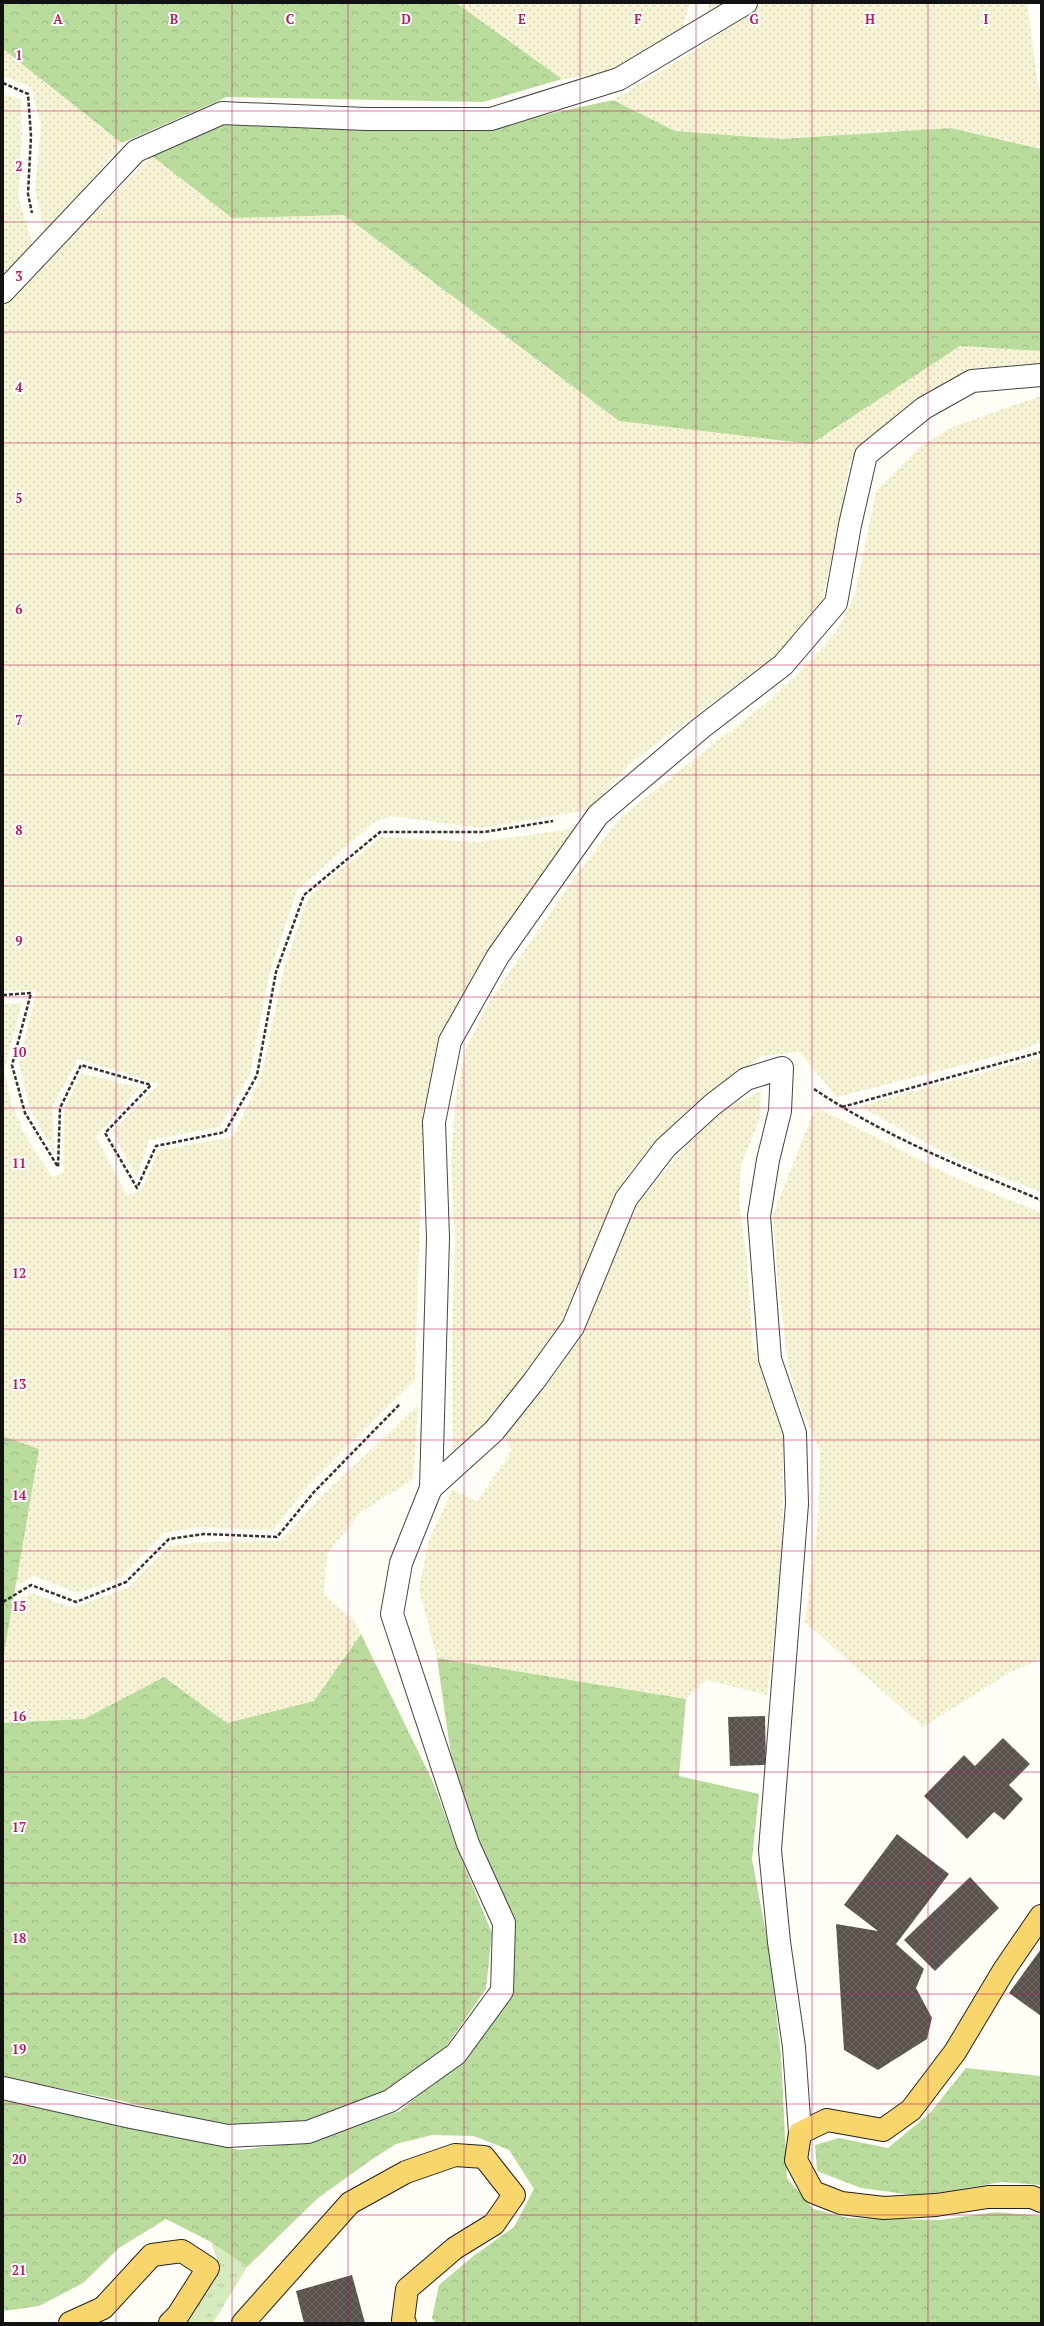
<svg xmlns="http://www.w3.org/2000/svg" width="1044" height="2326" font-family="'PT Serif',serif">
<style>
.farmland{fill:url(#farmland-dots)}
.grass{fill:url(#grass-tufts)}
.forest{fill:url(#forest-crowns)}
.building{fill:url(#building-cross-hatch)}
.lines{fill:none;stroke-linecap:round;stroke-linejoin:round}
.minor-casing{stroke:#444;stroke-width:24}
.major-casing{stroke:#222;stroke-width:24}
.path{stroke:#333;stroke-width:2.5;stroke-dasharray:4 2;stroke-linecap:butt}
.minor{stroke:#fff;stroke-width:22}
.major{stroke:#f9d66b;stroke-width:22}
.grid{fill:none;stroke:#c2185b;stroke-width:1;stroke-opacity:0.55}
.grid-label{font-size:13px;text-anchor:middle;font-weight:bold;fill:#c2185b;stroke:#fff;stroke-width:4;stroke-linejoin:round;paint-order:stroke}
</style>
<defs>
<pattern id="farmland-dots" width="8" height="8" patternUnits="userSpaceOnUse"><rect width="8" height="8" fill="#f6f3d4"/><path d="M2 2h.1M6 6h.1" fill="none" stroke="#d2cfb5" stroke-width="1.8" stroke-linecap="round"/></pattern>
<pattern id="grass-tufts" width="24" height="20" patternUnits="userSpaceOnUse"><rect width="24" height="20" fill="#d5ebbd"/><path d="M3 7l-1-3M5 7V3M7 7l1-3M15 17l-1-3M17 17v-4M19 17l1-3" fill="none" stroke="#b6c8a1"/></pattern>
<pattern id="forest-crowns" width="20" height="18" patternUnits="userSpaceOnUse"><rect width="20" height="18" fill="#b9dc9c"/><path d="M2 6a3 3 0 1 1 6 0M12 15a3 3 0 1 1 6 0" fill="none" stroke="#9ebc85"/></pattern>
<pattern id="building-cross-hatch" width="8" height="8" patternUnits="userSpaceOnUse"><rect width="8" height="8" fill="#5a524d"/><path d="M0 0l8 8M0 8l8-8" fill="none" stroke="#6d6662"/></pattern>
</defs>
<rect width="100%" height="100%" fill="#fffdf5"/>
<g class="farmland">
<path d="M456,3H690L681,33L612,73L562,79Z"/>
<path d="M710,3H727L706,17Z"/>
<path d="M763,3H1027L1038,86L1041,91V149L951,128L781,139L675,131L613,100L696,50Z"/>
<path d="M3,49L122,143L46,236L35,190L41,125L31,87L3,76Z"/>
<path d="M3,94L21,100L22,136L18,196L33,247L3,281Z"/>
<path d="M152,156L232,218L344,215L619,421L811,444L960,346L1041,351V364L949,380L896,416L850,461L836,541L821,604L773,658L633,761L588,810L482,828L391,816L373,823L297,890L269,975L250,1074L220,1127L149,1140L137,1177L112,1132L159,1084L78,1059L53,1105L54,1153L30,1109L19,1063L37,990L3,991V303Z"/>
<path d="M1041,396V1042L1025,1049L837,1097L799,1052L762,1056L685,1112L656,1140L625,1178L568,1326L490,1428L453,1449L452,1342L455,1241L451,1161L456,1095L467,1046L491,999L580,870L622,816L770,700L810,661L836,632L855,595L876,491L922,445L955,426Z"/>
<path d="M578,828L473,975L447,1025L423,1113L415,1380L307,1487L273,1530L199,1527L164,1533L121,1578L78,1593L34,1576L15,1586L39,1449L3,1436V1004L22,1003L4,1071L12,1105L26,1137L52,1177L64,1173V1111L81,1073L139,1088L96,1137L127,1195L141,1191L159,1150L233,1137L262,1074L284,968L309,896L381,837L479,842Z"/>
<path d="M1041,1057V1192L956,1159L859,1106Z"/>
<path d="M761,1091L760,1118L741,1165L739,1202L747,1262L753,1345L767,1390L783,1434L782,1567L767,1695L707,1680L686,1699L437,1658L419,1589L429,1540L453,1489L477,1502L512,1450L502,1434L555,1372L584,1323L625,1227L643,1195L700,1132L726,1109Z"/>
<path d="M816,1107L956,1178L1041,1213V1659L1009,1673L923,1727L805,1622L818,1522L820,1451L798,1401L788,1365L777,1272L773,1214Z"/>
<path d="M418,1405L413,1479L361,1512L327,1554L324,1595L353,1619L361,1634L314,1701L227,1723L164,1677L84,1719L3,1723V1660L13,1603L31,1593L73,1608L129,1587L169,1546L202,1542L280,1541L324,1494Z"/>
</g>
<path class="grass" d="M211,2242L247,2267L213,2323H180L211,2284L219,2265Z"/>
<g class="forest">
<path d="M3,3H456L562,79L483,102L227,97L122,143L3,49Z"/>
<path d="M613,100L675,131L781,139L951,128L1041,149V351L960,346L811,444L619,421L344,215L232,218L152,156L229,121L488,127Z"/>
<path d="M3,1436L39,1449L3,1660Z"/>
<path d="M361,1634L433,1782L459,1853L492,1933L486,1989L443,2051L383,2098L297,2128H228L118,2100L3,2077V1723L84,1719L164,1677L227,1723L314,1701Z"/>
<path d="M437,1658L686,1699L679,1776L759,1794L752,1859L769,1949L781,2055L787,2178L813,2209L848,2218L940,2220L997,2212L1041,2216V2323H436L432,2318L439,2285L472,2257L514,2227L534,2189L509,2150L474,2136L432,2135L396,2144L371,2160L318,2198L247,2267L211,2242L166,2219L119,2248L83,2283L39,2306L3,2311V2099L240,2150L312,2141L400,2111L466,2055L514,1994V1916L471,1829L452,1762Z"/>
<path d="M966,2068L1041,2076V2185L1002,2182L920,2196L861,2188L817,2171L815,2145L839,2138L888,2148L930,2113Z"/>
</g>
<g class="building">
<path d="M765,1716L766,1765L730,1766L728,1717Z"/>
<path d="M1003,1738L1030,1764L1009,1785L1023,1799L1004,1820L994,1812L967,1839L924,1796L964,1755L975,1766Z"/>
<path d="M897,1834L949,1874L896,1944L924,1969L916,1988L932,2018L927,2039L878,2070L844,2050L836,1924L878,1931L844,1905Z"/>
<path d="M970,1877L999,1908L935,1971L904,1940Z"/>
<path d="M1041,1949V2016L1009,1993Z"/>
<path d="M352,2275L365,2323H304L296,2291Z"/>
</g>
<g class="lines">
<defs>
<g id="minor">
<path d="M3,292L136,151L222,113L366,119H491L619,79L746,3"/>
<path d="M431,1488L494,1431L534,1381L573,1327L626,1199L665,1148L712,1105L746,1079L782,1068L780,1111L768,1160L759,1216L770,1359L795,1433L797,1504L770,1850L779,1942L794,2047L800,2133"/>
<path d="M3,2088L131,2117L228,2136L308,2132L390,2101L456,2054L502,1991L504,1923L468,1844L392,1614L401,1563L431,1488L438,1238L434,1122L450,1041L498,956L598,815L701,728L783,665L836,603L850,525L866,455L924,408L972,381L1041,375"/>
</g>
<g id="major">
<path d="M1041,1916L1004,1970L955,2052L911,2110L883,2130L827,2120L800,2133L796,2160L813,2192L841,2203L884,2208L936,2205L988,2197H1032L1041,2201"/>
<path d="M70,2323L103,2308L152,2255L182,2251L208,2268L178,2315L170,2323"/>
<path d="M243,2323L350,2203L406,2172L455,2155L484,2157L514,2195L494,2224L455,2248L407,2289L403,2320L405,2323"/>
</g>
</defs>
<use href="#minor" class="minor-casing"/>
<use href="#major" class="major-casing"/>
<g class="path">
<path d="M3,83L28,94L31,136L28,194L32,213"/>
<path d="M3,995L31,993L12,1065L25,1113L58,1167L60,1108L81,1065L151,1085L105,1133L137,1188L156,1146L225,1132L257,1075L276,972L304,895L380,832H484L553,821"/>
<path d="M814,1089C884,1136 964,1168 1041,1200"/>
<path d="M842,1107L1041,1052"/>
<path d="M3,1602L31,1585L76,1602L126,1582L169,1539L204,1534L277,1537L314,1492L400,1404"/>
</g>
<use href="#minor" class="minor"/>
<use href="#major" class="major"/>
</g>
<path class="grid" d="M116,3V2323M232,3V2323M348,3V2323M464,3V2323M580,3V2323M696,3V2323M812,3V2323M928,3V2323M3,111H1041M3,222H1041M3,332H1041M3,443H1041M3,554H1041M3,665H1041M3,775H1041M3,886H1041M3,997H1041M3,1108H1041M3,1218H1041M3,1329H1041M3,1440H1041M3,1551H1041M3,1661H1041M3,1772H1041M3,1883H1041M3,1994H1041M3,2104H1041M3,2215H1041"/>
<g class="grid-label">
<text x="58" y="24">A</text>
<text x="174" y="24">B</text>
<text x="290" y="24">C</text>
<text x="406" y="24">D</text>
<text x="522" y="24">E</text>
<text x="638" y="24">F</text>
<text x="754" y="24">G</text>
<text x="870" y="24">H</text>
<text x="986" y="24">I</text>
<text x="19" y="60">1</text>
<text x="19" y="171">2</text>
<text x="19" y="281">3</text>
<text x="19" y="392">4</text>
<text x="19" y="503">5</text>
<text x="19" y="614">6</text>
<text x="19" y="725">7</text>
<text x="19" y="835">8</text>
<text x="19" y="946">9</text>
<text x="19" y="1057">10</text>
<text x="19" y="1168">11</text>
<text x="19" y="1278">12</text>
<text x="19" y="1389">13</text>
<text x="19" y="1500">14</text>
<text x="19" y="1611">15</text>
<text x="19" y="1721">16</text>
<text x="19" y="1832">17</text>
<text x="19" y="1943">18</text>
<text x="19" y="2054">19</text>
<text x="19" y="2164">20</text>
<text x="19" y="2275">21</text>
</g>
<rect width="1044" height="2326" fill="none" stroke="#111111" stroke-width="8"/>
</svg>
